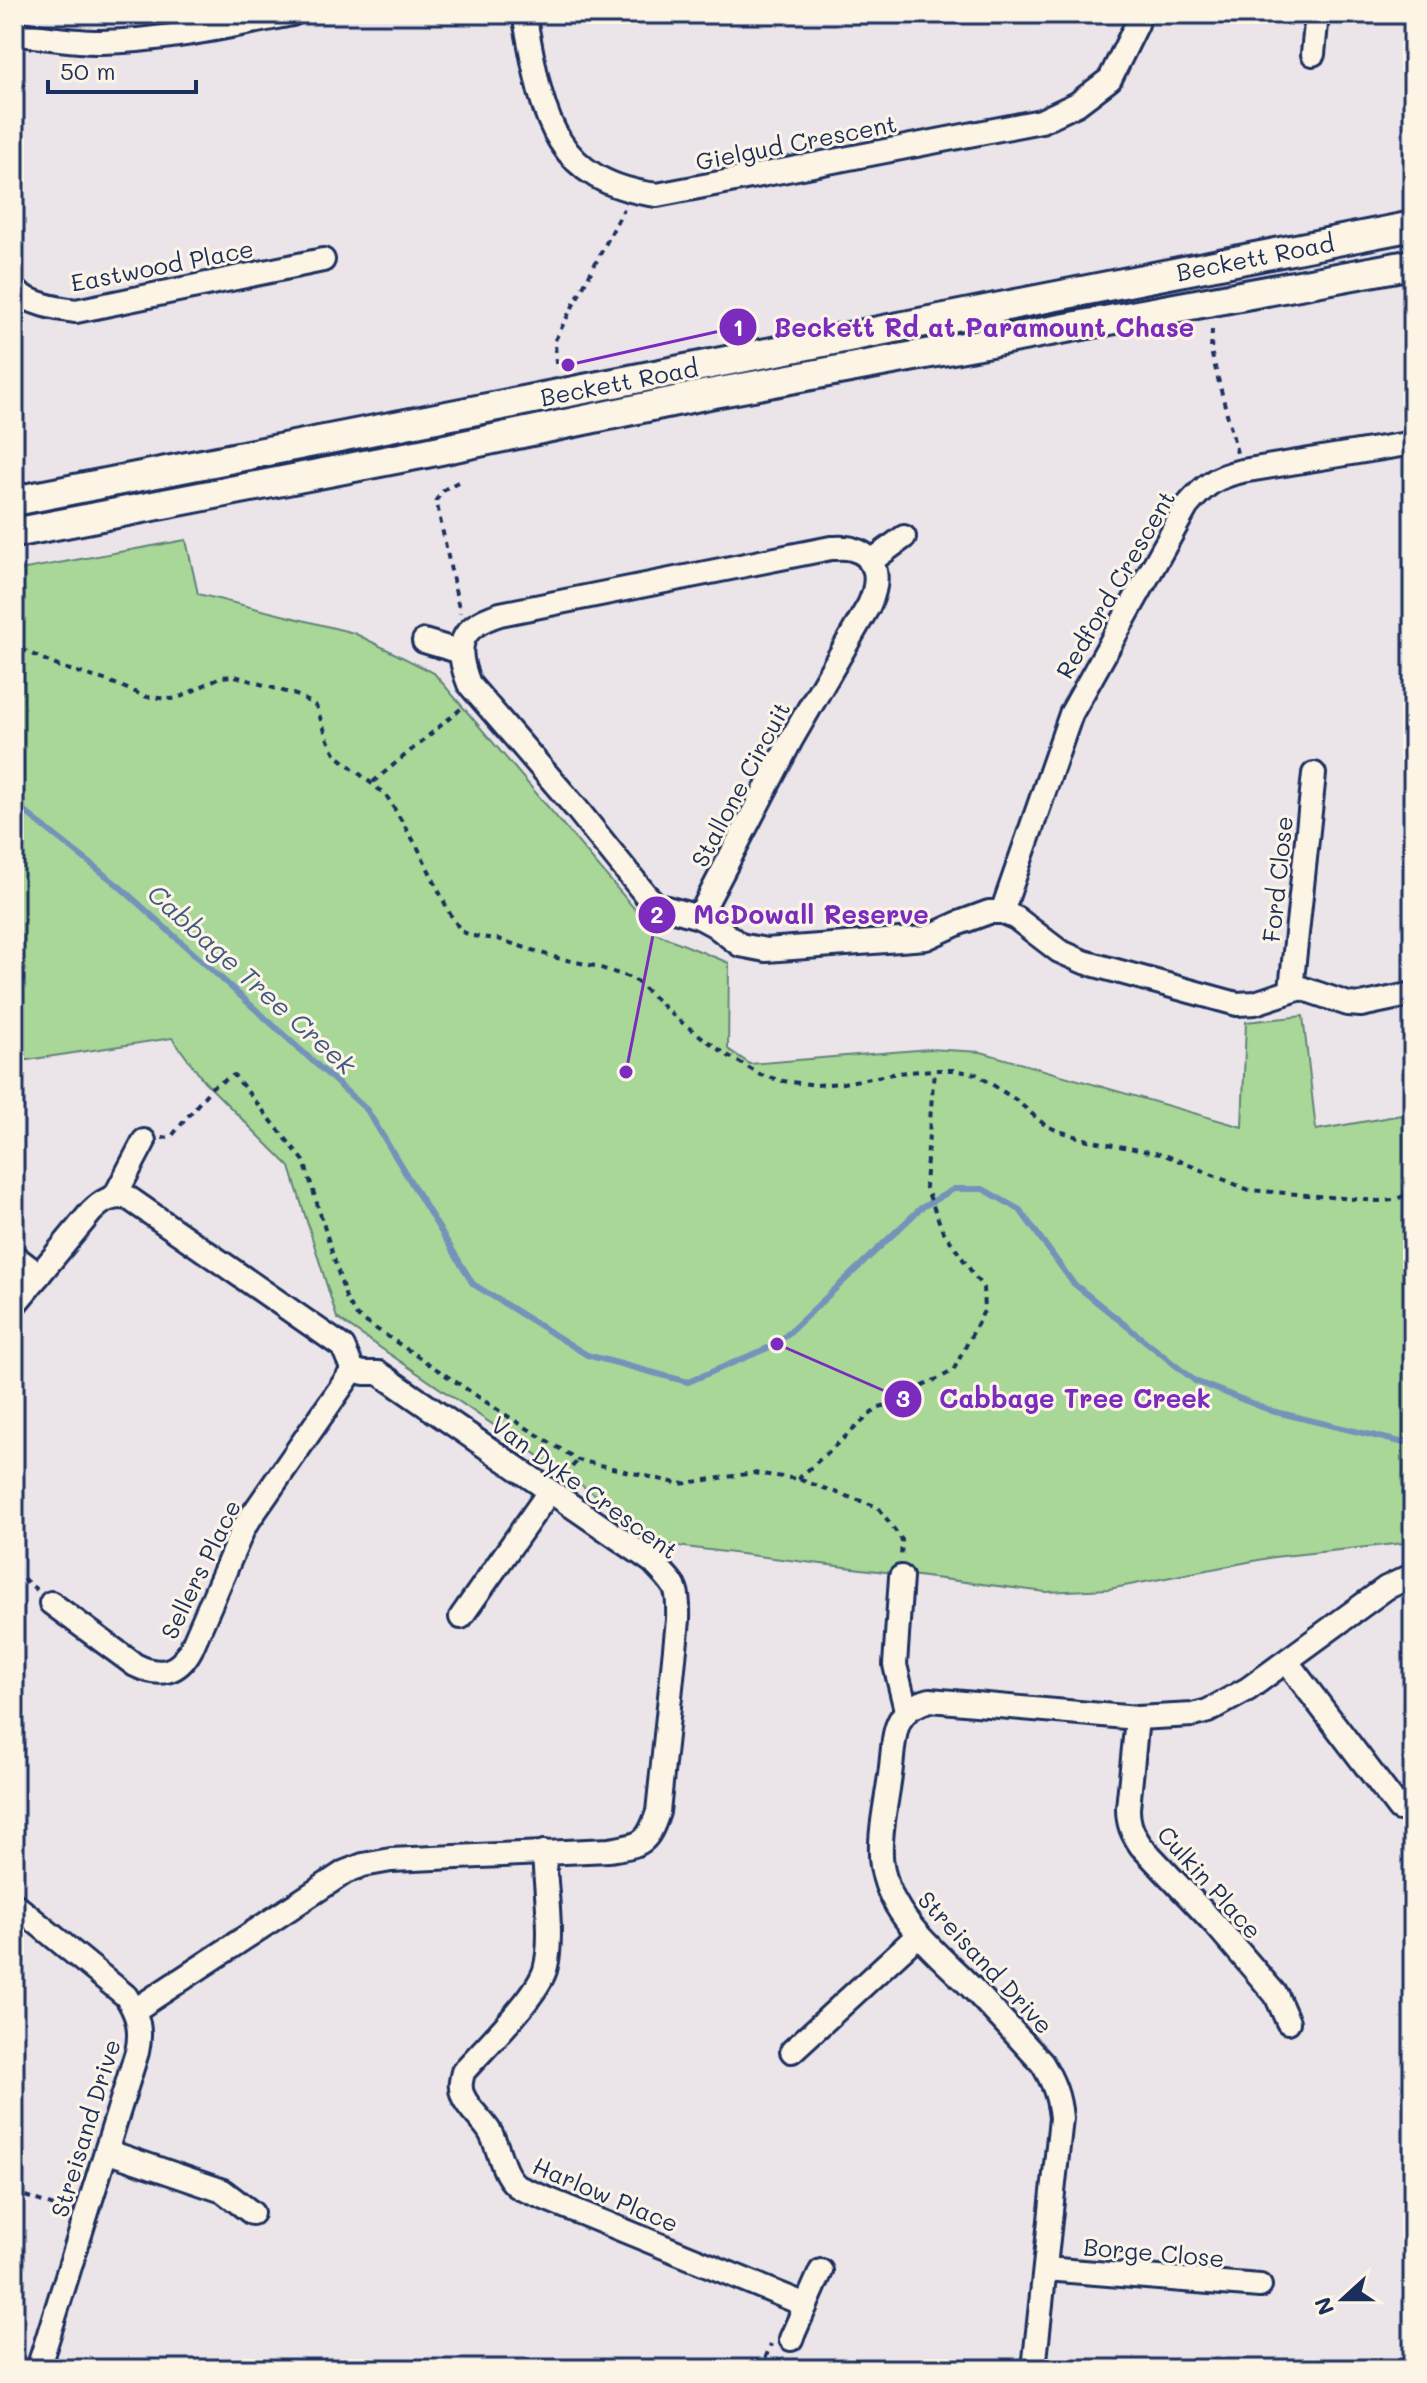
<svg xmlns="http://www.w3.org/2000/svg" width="1427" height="2383" font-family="Mali,sans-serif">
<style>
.green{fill:#a9d797;stroke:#62837a;stroke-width:2}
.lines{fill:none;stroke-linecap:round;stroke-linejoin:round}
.stream{stroke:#7393ba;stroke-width:6}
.minor-casing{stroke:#1b2f5e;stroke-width:28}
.major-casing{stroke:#1b2f5e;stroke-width:34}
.path{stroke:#1b2f5e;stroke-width:4;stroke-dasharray:6 6;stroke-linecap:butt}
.minor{stroke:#fcf5e5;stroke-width:22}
.major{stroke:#fcf5e5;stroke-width:28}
.labels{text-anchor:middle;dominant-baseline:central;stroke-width:6;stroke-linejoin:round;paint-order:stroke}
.street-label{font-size:24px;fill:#1b2f5e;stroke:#fcf5e5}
.water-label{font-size:26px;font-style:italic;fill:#405884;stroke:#fcf5e5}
.leader{fill:none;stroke:#7b2cbf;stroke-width:3}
.callout-dot{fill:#7b2cbf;stroke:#fcf5e5;stroke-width:3}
.mark-label{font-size:24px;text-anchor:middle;font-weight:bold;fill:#fff}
.callout-label{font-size:26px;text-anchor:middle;font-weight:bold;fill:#7b2cbf;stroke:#fcf5e5;stroke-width:6;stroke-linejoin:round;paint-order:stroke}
</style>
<rect width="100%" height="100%" fill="#ebe5e9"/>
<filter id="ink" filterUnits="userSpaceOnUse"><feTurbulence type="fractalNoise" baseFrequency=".0125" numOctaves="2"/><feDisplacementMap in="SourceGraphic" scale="16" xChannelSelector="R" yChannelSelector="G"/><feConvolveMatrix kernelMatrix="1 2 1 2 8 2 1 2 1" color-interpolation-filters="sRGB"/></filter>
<g filter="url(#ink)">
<path class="green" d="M186,540L198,594L354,633L434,673L655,933L729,963L728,1049L750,1064L929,1049L981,1052L1242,1127L1246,1022L1303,1016L1316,1130L1413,1113V1542L1274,1557L1109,1589L1046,1592L669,1545L337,1318L290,1167L204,1081L172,1038L14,1062V571Z"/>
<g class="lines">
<path class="stream" d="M14,803L119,886L367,1110L473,1284L587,1355L688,1382L777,1344L921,1208L954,1189H983L1020,1210L1073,1283L1195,1381L1272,1411L1400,1442L1413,1439"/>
<defs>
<g id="minor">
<path d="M524,14C542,105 546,181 657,195L1041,121L1077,104L1110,79L1137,24L1139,14"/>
<path d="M14,33C43,37 72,42 101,42C163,41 231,26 292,14"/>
<path d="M1313,54L1317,14"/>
<path d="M14,291C33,304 53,308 76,311L323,260"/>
<path d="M831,548C837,548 846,547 852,549C881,557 879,583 869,605L791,740L699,917L656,905L645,894L576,808L469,684C454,645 459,627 500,614Z"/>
<path d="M870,562L904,537"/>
<path d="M424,641L461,652"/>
<path d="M1002,912L1071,714L1187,506C1205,485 1215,477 1242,471L1413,443"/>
<path d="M699,917L714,925L740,945L766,950L926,938L959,923L989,912H1002L1016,918L1059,951L1084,962L1237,1004L1255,1003L1301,988L1348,1004L1361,1005L1413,994"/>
<path d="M1291,989L1314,774"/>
<path d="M115,1196L144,1141"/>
<path d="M14,1256L39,1275"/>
<path d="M14,1305L91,1212C102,1201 110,1196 127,1197L343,1347L353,1370L364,1373H379L653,1562C676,1587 679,1585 678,1620L658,1812C647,1845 641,1845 609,1850L391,1860L363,1865L345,1872L135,2010"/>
<path d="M901,1577L895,1665L906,1710"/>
<path d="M51,1603L135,1665C159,1677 178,1674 191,1649L244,1527L353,1370"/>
<path d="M461,1617L549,1492"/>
<path d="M1287,1662L1399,1809"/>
<path d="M1137,1718L1128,1808C1128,1824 1132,1833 1141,1846L1215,1924L1276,1995L1288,2022"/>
<path d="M544,1852C545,1885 554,1939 545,1970C536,1998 484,2048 463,2072C461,2081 459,2087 463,2096C469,2110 483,2120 490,2132C501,2151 501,2176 520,2188L806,2305"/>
<path d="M14,1904L126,1996C138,2015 142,2030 137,2052L38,2369"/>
<path d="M792,2051L918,1935"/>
<path d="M106,2151L223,2191L252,2213"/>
<path d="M1045,2269L1260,2286"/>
<path d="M791,2339L821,2271"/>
<path d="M1034,2369L1061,2118C1059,2096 1053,2081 1042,2063C1020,2039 998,2015 975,1991C941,1956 893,1921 883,1871C876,1841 888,1798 891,1767C895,1734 892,1710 930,1700L1137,1718L1193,1715L1208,1711L1248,1689L1386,1588L1413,1575"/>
</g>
<g id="major">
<path d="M14,501L1413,226"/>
<path d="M14,533L426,453L709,394L1413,264"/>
</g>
</defs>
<use href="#minor" class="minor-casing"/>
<use href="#major" class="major-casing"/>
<g class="path">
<path d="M1212,330L1211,351L1237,453"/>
<path d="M556,364L555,340L624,209"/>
<path d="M458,482L445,489L436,500L460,613"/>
<path d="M14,640L21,649L60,667L108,681L147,697L172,699L183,696L220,677L235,676L299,696L316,706L328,740L336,755L386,795L418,848L450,914L461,931L472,936L498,939L557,958L595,966L634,979L677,1019L727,1055L761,1075L783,1081L817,1085L843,1083L898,1073L934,1070H953L976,1074L1016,1100L1046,1126L1062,1132L1088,1140L1165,1155L1249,1190L1378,1201L1394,1200L1413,1192"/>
<path d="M373,782L463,707"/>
<path d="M162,1138L171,1137L212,1087L234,1075L304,1161L347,1301L357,1316L501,1412L578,1460L680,1484L753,1473L798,1479L878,1507L902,1540L901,1557"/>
<path d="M564,1476L578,1460"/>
<path d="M798,1479L875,1410L953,1371L984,1311L983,1288L942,1229L925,1185L934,1070"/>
<path d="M14,1571L37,1590"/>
<path d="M14,2192L65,2210"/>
<path d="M761,2369L771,2344"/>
</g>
<use href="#minor" class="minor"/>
<use href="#major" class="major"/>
</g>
</g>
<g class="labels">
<g class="street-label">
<text transform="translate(796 142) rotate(-11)">Gielgud Crescent</text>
<text transform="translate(1255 257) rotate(-11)">Beckett Road</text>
<text transform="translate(162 265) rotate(-11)">Eastwood Place</text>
<text transform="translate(619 382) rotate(-11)">Beckett Road</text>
<text transform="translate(1115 584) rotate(-60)">Redford Crescent</text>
<text transform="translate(740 784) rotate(-62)">Stallone Circuit</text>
<text transform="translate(1277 879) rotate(-84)">Ford Close</text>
<text transform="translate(585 1487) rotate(36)">Van Dyke Crescent</text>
<text transform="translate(200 1569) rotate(-64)">Sellers Place</text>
<text transform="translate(1210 1882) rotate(48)">Culkin Place</text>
<text transform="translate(986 1962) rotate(47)">Streisand Drive</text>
<text transform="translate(85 2128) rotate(-73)">Streisand Drive</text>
<text transform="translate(606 2194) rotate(23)">Harlow Place</text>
<text transform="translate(1154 2252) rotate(5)">Borge Close</text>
</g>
<g class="water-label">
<text transform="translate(252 979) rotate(42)">Cabbage Tree Creek</text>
</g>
</g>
<path class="leader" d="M568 365L738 327M626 1072L657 915M777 1344L903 1399"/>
<g class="callout-dot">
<circle cx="568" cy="365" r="8"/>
<circle cx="626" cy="1072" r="8"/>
<circle cx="777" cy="1344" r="8"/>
<circle cx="738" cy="327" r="20"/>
<circle cx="657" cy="915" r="20"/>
<circle cx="903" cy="1399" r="20"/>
</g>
<g class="mark-label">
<text x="738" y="336">1</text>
<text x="657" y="923">2</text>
<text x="903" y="1407">3</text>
</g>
<g class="callout-label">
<text x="984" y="337">Beckett Rd at Paramount Chase</text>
<text x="811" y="924">McDowall Reserve</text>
<text x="1075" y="1408">Cabbage Tree Creek</text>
</g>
<rect width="1427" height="2383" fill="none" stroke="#fcf5e5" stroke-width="48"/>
<rect x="24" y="24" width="1379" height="2335" fill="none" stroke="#1b2f5e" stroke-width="3" filter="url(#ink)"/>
<g transform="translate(1343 2299) rotate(249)" stroke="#fcf5e5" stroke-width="6" paint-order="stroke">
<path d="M0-6L14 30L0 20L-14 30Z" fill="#1b2f5e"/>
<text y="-12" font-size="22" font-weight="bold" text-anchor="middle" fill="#1b2f5e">N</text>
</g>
<path d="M48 80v12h148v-12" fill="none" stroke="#1b2f5e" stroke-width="4"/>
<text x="60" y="80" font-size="24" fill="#1b2f5e" stroke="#fcf5e5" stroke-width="6" paint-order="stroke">50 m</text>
</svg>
